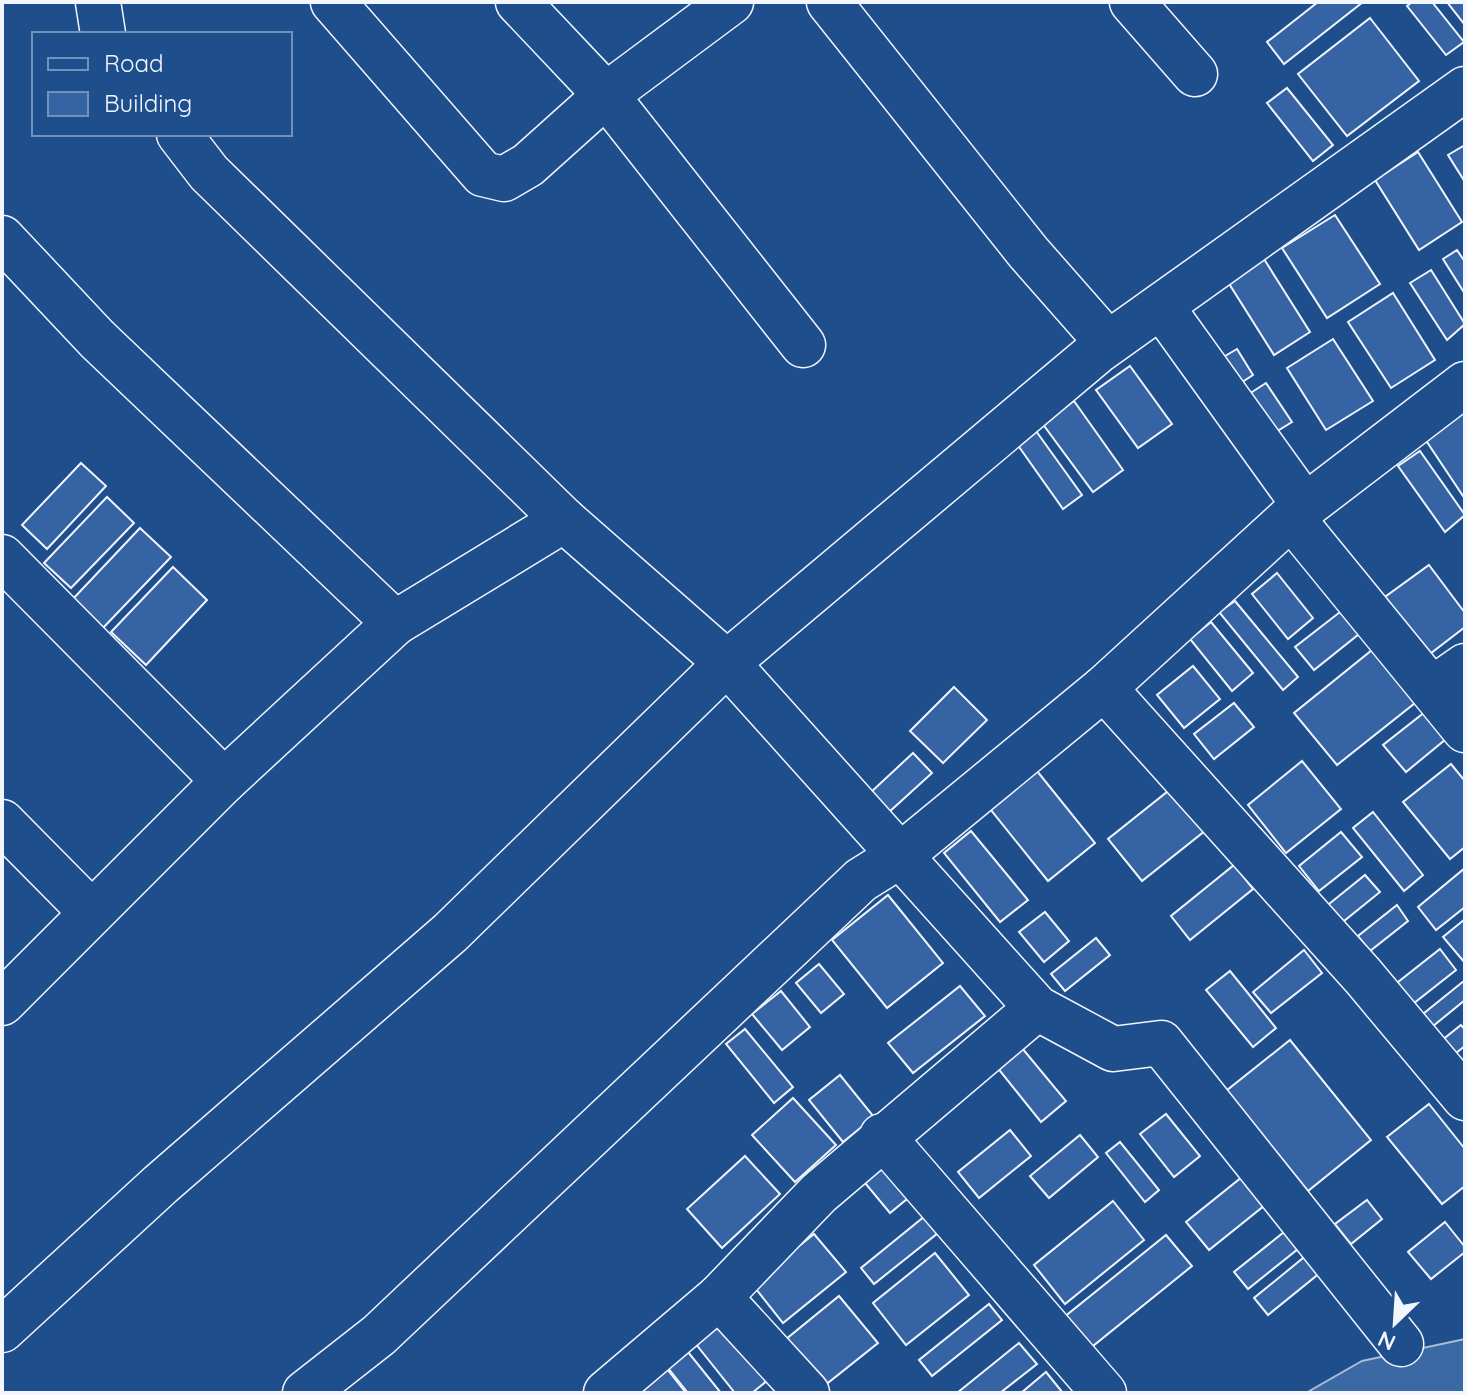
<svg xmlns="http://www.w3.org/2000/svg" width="1467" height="1395" font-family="Quicksand,sans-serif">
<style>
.water{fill:#3b69a3;stroke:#a8bbd7;stroke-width:2}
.building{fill:#3563a3;stroke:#f2f6ff;stroke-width:2}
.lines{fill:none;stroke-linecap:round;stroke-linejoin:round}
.minor-casing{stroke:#f2f6ff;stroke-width:47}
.minor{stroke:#1f4e8c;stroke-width:44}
</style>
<rect width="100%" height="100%" fill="#1f4e8c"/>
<path class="water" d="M1465,1339V1393H1306L1362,1361Z"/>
<g class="building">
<path d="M1318,2H1363L1284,64L1267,42Z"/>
<path d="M1412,2H1432L1464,42L1446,55L1407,6Z"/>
<path d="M1447,2H1465V25Z"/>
<path d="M1370,18L1419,81L1347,136L1298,74Z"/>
<path d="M1287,88L1333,145L1313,161L1267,103Z"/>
<path d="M1465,145V182L1448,155Z"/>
<path d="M1418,152L1462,222L1419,250L1375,180Z"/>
<path d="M1335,215L1380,284L1327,318L1282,248Z"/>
<path d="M1457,250L1465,262V294L1443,259Z"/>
<path d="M1264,259L1310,332L1274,355L1228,282Z"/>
<path d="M1431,270L1465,324L1447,340L1410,283Z"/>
<path d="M1393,293L1435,360L1391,388L1348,322Z"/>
<path d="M1333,339L1373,401L1326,430L1287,368Z"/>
<path d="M1237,349L1253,375L1225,393L1208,366Z"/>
<path d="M1130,366L1172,424L1138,448L1096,390Z"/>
<path d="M1266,383L1292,422L1263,440L1238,401Z"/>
<path d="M1074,401L1123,470L1093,492L1042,423Z"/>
<path d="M1465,408V499L1423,436Z"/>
<path d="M1036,431L1082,495L1063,509L1017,444Z"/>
<path d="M1420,451L1465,515L1445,532L1398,466Z"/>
<path d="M81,463L106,486L47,549L22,525Z"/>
<path d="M107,497L134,523L71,588L44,563Z"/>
<path d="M140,528L171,557L101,630L71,601Z"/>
<path d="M1429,565L1465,613V627L1422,660L1378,602Z"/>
<path d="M173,567L207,600L146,665L111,632Z"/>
<path d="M1277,573L1313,618L1288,639L1252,594Z"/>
<path d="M1235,601L1298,677L1283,690L1219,612Z"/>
<path d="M1340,612L1359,634L1314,670L1295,647Z"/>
<path d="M1211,622L1253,673L1232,691L1190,639Z"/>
<path d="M1377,646L1420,699L1337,765L1294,713Z"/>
<path d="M1193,666L1220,699L1184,728L1157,695Z"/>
<path d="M954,687L987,720L943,763L910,731Z"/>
<path d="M1234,703L1254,727L1214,759L1194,734Z"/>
<path d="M1425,712L1446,739L1406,772L1383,745Z"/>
<path d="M913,753L932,773L888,813L870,793Z"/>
<path d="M1302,761L1341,809L1286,853L1248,805Z"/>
<path d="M1451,764L1465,781V847L1450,859L1403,802Z"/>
<path d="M1033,766L1095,843L1048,881L986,804Z"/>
<path d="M1172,788L1206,830L1142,881L1108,839Z"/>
<path d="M1373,812L1423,875L1404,891L1353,828Z"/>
<path d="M971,831L1028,900L1000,922L944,853Z"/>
<path d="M1341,832L1362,857L1319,891L1299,866Z"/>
<path d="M1234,865L1253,889L1190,940L1171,916Z"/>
<path d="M1465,868V907L1436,930L1418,907Z"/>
<path d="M1365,875L1380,892L1339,925L1324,908Z"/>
<path d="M888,895L943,963L887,1008L832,940Z"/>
<path d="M1397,905L1408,921L1370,951L1358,936Z"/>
<path d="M1045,912L1069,941L1044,962L1019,932Z"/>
<path d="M1465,919V963L1443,937Z"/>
<path d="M1096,938L1110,955L1065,991L1051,974Z"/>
<path d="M1440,949L1456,970L1409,1007L1393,986Z"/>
<path d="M1304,950L1322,973L1271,1013L1253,992Z"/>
<path d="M819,964L844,994L821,1013L796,983Z"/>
<path d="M1230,971L1276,1028L1253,1047L1206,990Z"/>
<path d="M1465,980V1000L1427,1031L1418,1018Z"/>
<path d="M960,986L985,1016L913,1073L888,1043Z"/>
<path d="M781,991L810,1027L782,1050L752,1014Z"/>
<path d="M1461,1025L1465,1030V1046L1452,1056L1441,1041Z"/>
<path d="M745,1029L793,1087L774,1103L726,1044Z"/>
<path d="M1290,1040L1371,1140L1308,1191L1226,1091Z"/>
<path d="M1017,1042L1066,1101L1041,1122L992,1061Z"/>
<path d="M840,1075L874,1117L843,1142L809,1100Z"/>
<path d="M793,1098L836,1145L795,1182L752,1135Z"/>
<path d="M1429,1104L1465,1149V1186L1442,1204L1387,1137Z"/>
<path d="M1166,1114L1200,1156L1174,1177L1140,1134Z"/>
<path d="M1010,1130L1031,1156L979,1198L958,1172Z"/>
<path d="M1080,1135L1098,1157L1049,1198L1030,1176Z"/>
<path d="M1120,1142L1159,1190L1145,1202L1106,1153Z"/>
<path d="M745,1156L780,1194L722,1248L687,1209Z"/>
<path d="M884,1158L913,1194L890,1213L860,1177Z"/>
<path d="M1242,1177L1265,1205L1209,1250L1186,1222Z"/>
<path d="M1367,1200L1382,1219L1351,1244L1335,1224Z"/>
<path d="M1113,1201L1144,1240L1065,1304L1034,1265Z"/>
<path d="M925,1216L938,1233L874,1284L861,1268Z"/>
<path d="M1445,1222L1465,1247V1252L1431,1279L1408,1252Z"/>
<path d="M1289,1228L1303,1245L1248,1289L1234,1272Z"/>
<path d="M814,1234L846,1272L783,1323L752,1284Z"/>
<path d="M1166,1235L1192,1266L1088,1350L1063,1318Z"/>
<path d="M935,1253L969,1295L906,1345L873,1303Z"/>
<path d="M1308,1254L1321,1272L1268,1315L1254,1298Z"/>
<path d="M839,1296L878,1343L824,1386L785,1340Z"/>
<path d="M989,1304L1002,1320L932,1376L919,1360Z"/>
<path d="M718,1317L768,1380L752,1393H735L691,1338Z"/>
<path d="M1019,1343L1037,1364L1000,1393H957Z"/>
<path d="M684,1347L721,1393H688L664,1363Z"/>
<path d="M667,1369L686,1393H637Z"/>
<path d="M1046,1372L1063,1393H1021Z"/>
</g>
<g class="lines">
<defs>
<g id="minor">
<path d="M98,2L103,34"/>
<path d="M333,2L483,174L504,179L528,165L606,95L731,2"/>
<path d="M518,2L606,95L803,345"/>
<path d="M829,2L1028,252L1108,343"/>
<path d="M1132,2L1195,74"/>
<path d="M179,134L209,173L564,520L727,663L1037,1008L1113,1049L1161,1043L1401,1344"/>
<path d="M2,238L97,339L395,623"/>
<path d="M1161,306L1305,506"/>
<path d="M1291,517L1465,730"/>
<path d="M2,557L224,781"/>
<path d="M1104,688L1363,976L1465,1098"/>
<path d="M1432,689L1465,666"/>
<path d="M2,822L91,912"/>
<path d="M2,1003L224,781L395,623L564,520"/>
<path d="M882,1136L1104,1393"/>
<path d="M2,1330L161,1184L450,933L727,663L1099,350L1465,89"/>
<path d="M305,1393L379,1335L861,880L901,855L1104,688L1291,517L1465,384"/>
<path d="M606,1393L719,1297"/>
<path d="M807,1393L719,1297L819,1193L1037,1008"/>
</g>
</defs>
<use href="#minor" class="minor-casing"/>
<use href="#minor" class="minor"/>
</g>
<rect width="1467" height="1395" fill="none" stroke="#f2f6ff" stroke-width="8"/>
<rect x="32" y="32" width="260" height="104" fill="#1f4e8c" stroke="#7391ba" stroke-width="2"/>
<rect x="48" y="58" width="40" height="12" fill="#1f4e8c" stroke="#7391ba" stroke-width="2"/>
<text x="104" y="72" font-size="24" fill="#f2f6ff">Road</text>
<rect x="48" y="92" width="40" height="24" fill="#3563a3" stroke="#7391ba" stroke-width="2"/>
<text x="104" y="112" font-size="24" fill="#f2f6ff">Building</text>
<g transform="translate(1395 1323) rotate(205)" stroke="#1f4e8c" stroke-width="6" paint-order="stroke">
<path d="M0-6L14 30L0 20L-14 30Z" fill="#f2f6ff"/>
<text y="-12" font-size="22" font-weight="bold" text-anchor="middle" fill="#f2f6ff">N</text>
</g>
</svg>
